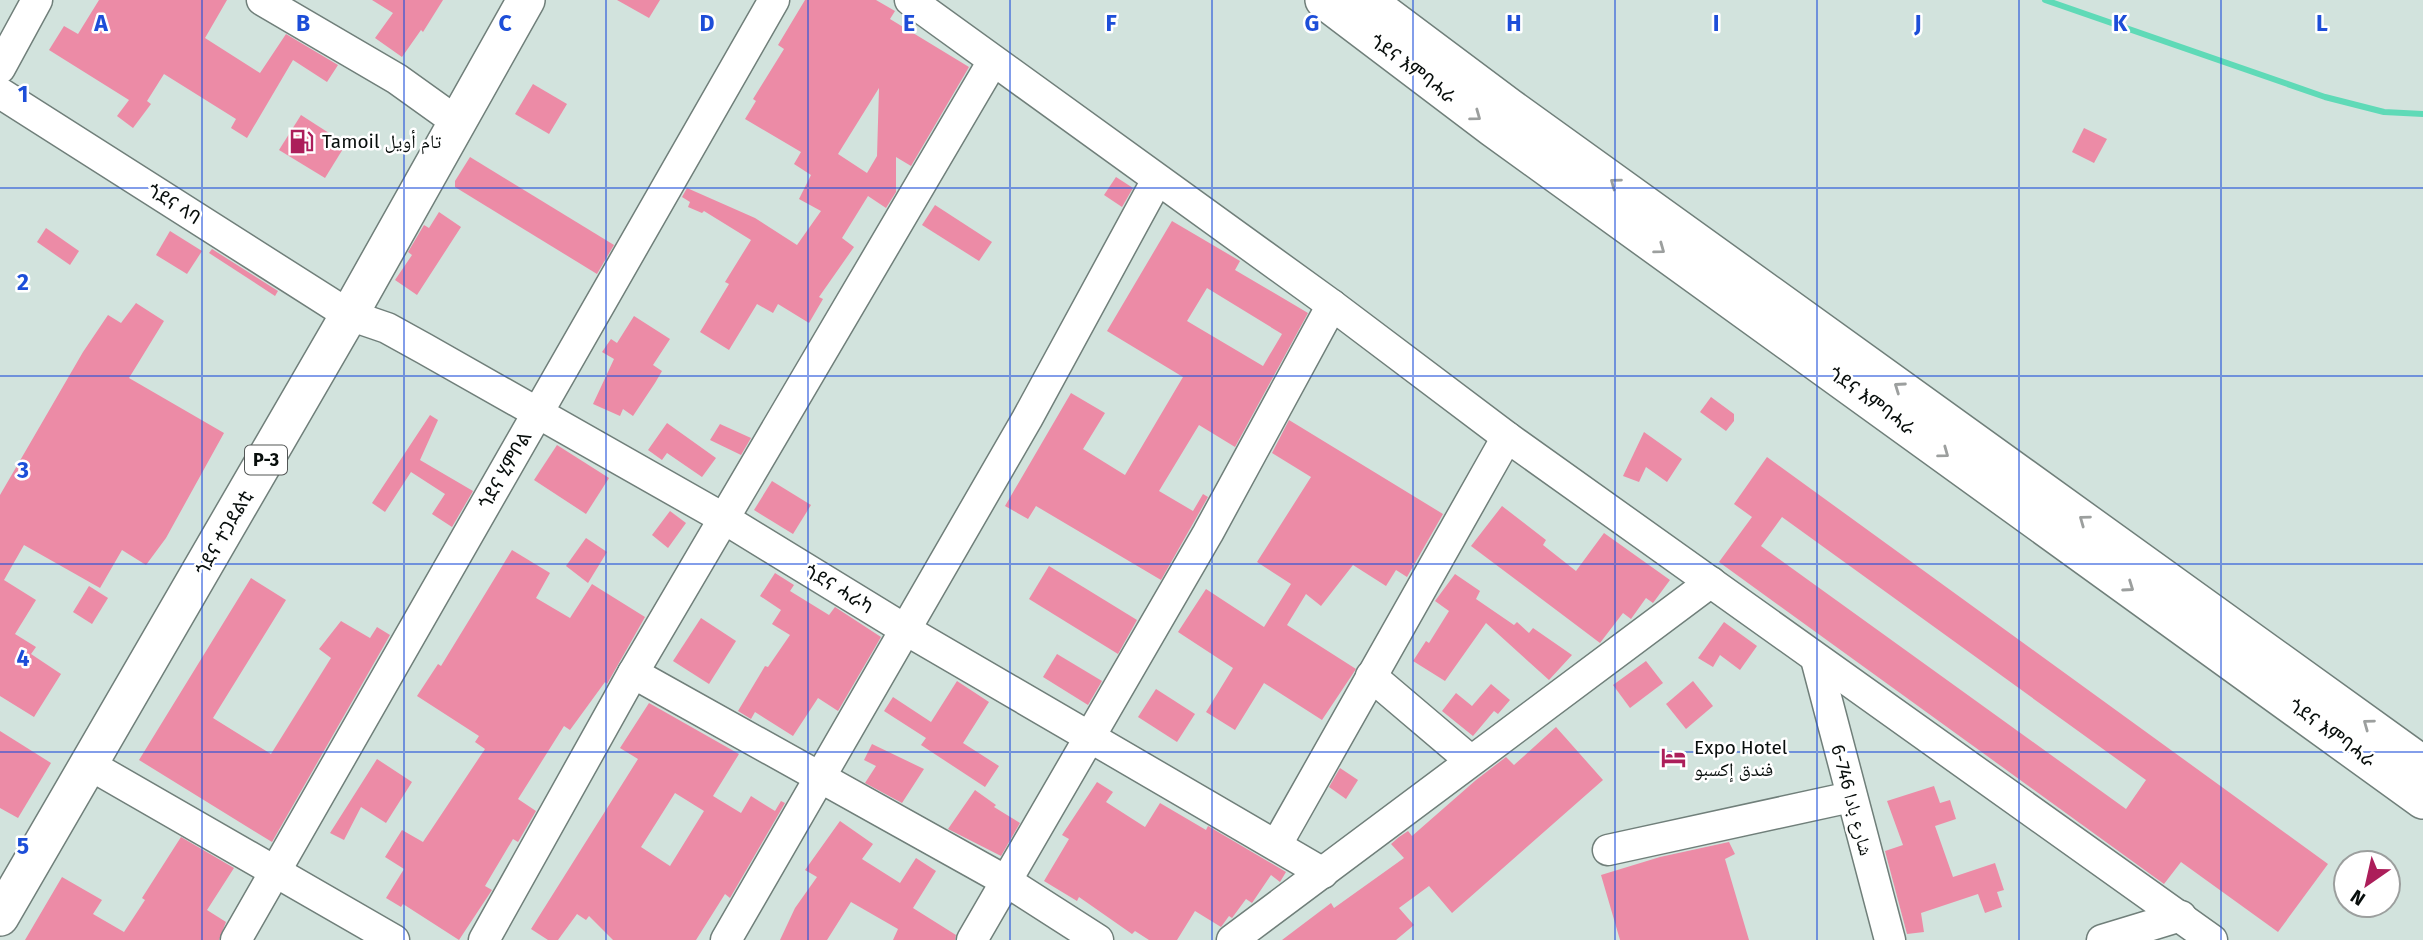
<svg xmlns="http://www.w3.org/2000/svg" width="2423" height="940" font-family="'Fira Sans','Noto Naskh Arabic','Noto Sans Ethiopic',sans-serif">
<style>
.lines{fill:none;stroke-linecap:round;stroke-linejoin:round}
.stream{stroke:#5fdab7;stroke-width:6}
.building{fill:#ec8ba6;fill-rule:evenodd}
.minor-casing{stroke:#707f7a;stroke-width:33}
.major-casing{stroke:#707f7a;stroke-width:40}
.minor{stroke:#fff;stroke-width:30}
.major{stroke:#fff;stroke-width:37}
.oneway{stroke:#9c9f9e}
.grid{fill:none;stroke:#1d4ed8;stroke-width:2;stroke-opacity:0.55}
.labels{text-anchor:middle;dominant-baseline:central;stroke-width:5;stroke-linejoin:round;paint-order:stroke}
.shield{fill:#fff;stroke:#525655;stroke-width:2}
.shield-label{font-size:18px;font-weight:bold;fill:#080e0c}
.street-label{font-size:19px;fill:#080e0c;stroke:#fff}
.poi-label{font-size:19px;fill:#080e0c;stroke:#fff;text-anchor:start}
.grid-label{font-size:23px;text-anchor:middle;font-weight:bold;fill:#1d4ed8;stroke:#fff;stroke-width:5;stroke-linejoin:round;paint-order:stroke}
</style>
<rect width="100%" height="100%" fill="#d2e3dd"/>
<g class="lines">
<path class="stream" d="M2045,0L2325,97L2384,112L2423,114"/>
</g>
<g class="building">
<path d="M99,0H227L205,38L260,73L286,34L338,65L327,82L293,60L247,138L231,128L236,119L164,74L147,101L151,104L133,128L117,116L129,100L49,50L64,26L78,34Z"/>
<path d="M372,0H443L423,32L421,30L402,57L375,38L393,13Z"/>
<path d="M617,0H660L649,18Z"/>
<path d="M805,0H876L895,11L890,19L969,67L911,166L896,157V192L886,208L868,196L842,238L854,247L819,297L823,299L809,323L778,304L773,313L757,304L729,350L700,332L729,284L725,282L751,240L704,211L702,213L688,207L690,202L682,197L687,188L755,218L797,245L821,211L799,199L811,175L794,164L801,152L745,119L756,101L753,99L784,49L778,45ZM879,88L877,156L867,173L838,154Z"/>
<path d="M533,84L567,104L549,134L515,114Z"/>
<path d="M301,115L346,144L325,178L279,150Z"/>
<path d="M2084,128L2107,139L2094,163L2072,152Z"/>
<path d="M470,157L614,245L597,274L455,187V181Z"/>
<path d="M1116,177L1133,188L1122,207L1104,195Z"/>
<path d="M935,205L992,242L979,261L922,225Z"/>
<path d="M439,212L461,227L417,295L395,280L412,255L408,252L424,225L429,228Z"/>
<path d="M1172,221L1240,261L1235,270L1308,313L1235,447L1199,425L1159,491L1193,511L1203,494L1208,497L1161,580L1036,506L1028,519L1005,506L1071,393L1105,413L1083,449L1125,475L1183,377L1107,331ZM1207,288L1282,334L1263,366L1187,321Z"/>
<path d="M46,228L79,251L70,265L37,242Z"/>
<path d="M170,231L202,251L187,274L156,255Z"/>
<path d="M212,249L278,291L275,296L209,253Z"/>
<path d="M136,303L164,321L129,378L224,433L166,538L146,565L122,550L100,588L24,545L4,580L36,600L15,634L36,647L31,654L61,674L34,717L0,696V495L83,352L108,315L121,323Z"/>
<path d="M634,316L670,339L653,365L662,371L655,383L633,416L623,409L620,416L593,404L614,359L602,352L611,339L617,343Z"/>
<path d="M1711,397L1734,414V421L1726,431L1700,412Z"/>
<path d="M430,415L438,420L420,460L473,491L452,527L432,514L445,494L411,472L385,512L372,503Z"/>
<path d="M1289,420L1443,514L1407,577L1396,570L1386,586L1353,565L1321,606L1306,594L1287,625L1356,669L1322,720L1264,683L1235,730L1206,712L1233,668L1178,632L1206,589L1264,627L1291,584L1257,562L1311,477L1272,453Z"/>
<path d="M667,423L716,458L702,477L667,453L662,460L648,450Z"/>
<path d="M720,424L751,438L741,455L710,440Z"/>
<path d="M1644,432L1682,459L1667,482L1646,467L1639,482L1623,476Z"/>
<path d="M557,445L609,478L586,514L534,480Z"/>
<path d="M1767,457L2328,864L2278,932L2181,862L2164,884L1719,562L1752,517L1734,504ZM1782,517L2146,780L2126,809L1761,546Z"/>
<path d="M772,481L811,505L793,534L754,510Z"/>
<path d="M1502,506L1546,540L1543,545L1576,571L1604,533L1670,580L1653,603L1646,598L1631,619L1623,613L1600,643L1471,546Z"/>
<path d="M670,511L686,523L668,548L652,535Z"/>
<path d="M586,538L607,552L588,583L566,566Z"/>
<path d="M512,550L550,573L536,598L570,618L592,584L645,617L607,684L605,682L570,730L564,726L518,799L536,811L518,842L513,839L485,886L492,890L459,940L403,904L401,907L386,898L404,869L385,857L402,830L423,842L485,749L475,742L479,736L417,696L438,664L441,666Z"/>
<path d="M1049,566L1137,620L1118,654L1029,599Z"/>
<path d="M775,573L794,585L790,591L829,615L835,607L881,637L838,711L818,698L793,736L755,712L751,719L738,711L765,666L768,667L790,635L772,624L781,610L760,596Z"/>
<path d="M1455,574L1480,591L1476,599L1514,625L1517,622L1529,633L1533,628L1572,655L1549,680L1486,623L1445,681L1413,661L1426,641L1429,643L1449,611L1435,601Z"/>
<path d="M251,578L286,600L213,718L271,754L331,658L319,649L341,621L370,638L377,627L390,635L272,842L139,760Z"/>
<path d="M89,586L108,598L92,624L73,612Z"/>
<path d="M701,618L736,641L709,684L673,661Z"/>
<path d="M1724,622L1757,646L1740,670L1720,655L1713,667L1698,658Z"/>
<path d="M1057,654L1102,681L1088,705L1043,677Z"/>
<path d="M1646,661L1663,683L1630,708L1613,685Z"/>
<path d="M957,681L989,702L963,743L999,766L985,787L921,745L926,738L884,711L893,697L931,722Z"/>
<path d="M1693,681L1713,706L1686,729L1666,704Z"/>
<path d="M1491,684L1510,700L1498,714L1494,711L1473,736L1442,711L1456,693L1472,706Z"/>
<path d="M1156,689L1195,714L1177,742L1138,717Z"/>
<path d="M649,703L739,754L713,796L741,813L751,796L775,811L781,801L785,803L730,898L725,894L696,940H613L589,916L586,920L577,914L558,940H548L531,929L638,759L620,748ZM675,793L704,811L670,866L641,847Z"/>
<path d="M1556,727L1603,780L1452,913L1429,886L1399,908L1414,925L1396,940H1282L1331,903L1334,908L1404,858L1391,844L1399,837L1408,831L1412,836L1476,780L1506,757L1514,765Z"/>
<path d="M0,731L51,763L18,818L0,808Z"/>
<path d="M872,744L924,769L902,803L865,783L876,766L864,760Z"/>
<path d="M377,759L412,782L386,823L361,807L344,840L330,833Z"/>
<path d="M1340,768L1358,780L1346,799L1329,787Z"/>
<path d="M1097,782L1113,792L1106,802L1145,827L1160,803L1206,830L1208,826L1286,872L1280,882L1271,875L1252,903L1246,899L1232,918L1229,916L1221,927L1195,911L1177,940H1149L1135,931L1132,934L1079,897L1077,901L1044,881L1069,839L1062,835Z"/>
<path d="M1934,786L1940,803L1950,800L1956,819L1935,826L1953,877L1995,863L2004,890L1997,892L2002,907L1985,913L1978,894L1921,913L1924,932L1907,934L1885,851L1903,845L1887,801Z"/>
<path d="M975,790L996,805L994,807L1020,823L1001,856L948,829Z"/>
<path d="M840,821L873,844L862,859L900,883L916,858L936,871L913,908L956,935L955,940H893L898,929L851,902L827,940H780L795,908L817,877L805,870Z"/>
<path d="M181,837L234,868L207,910L226,922L219,940H25L62,877L102,900L93,914L124,932L145,900L142,898Z"/>
<path d="M1729,842L1735,854L1725,859L1749,940H1620L1601,875L1660,857Z"/>
</g>
<g class="lines">
<defs>
<g id="minor">
<path d="M262,0L397,79L457,122"/>
<path d="M910,0L1332,305L1507,437L2212,940"/>
<path d="M0,68L37,0"/>
<path d="M0,93L349,315L387,328L425,349L723,518L906,630L1323,873"/>
<path d="M1816,659L1890,940"/>
<path d="M633,673L1006,881L1098,940"/>
<path d="M1371,676L1470,760"/>
<path d="M90,765L394,940"/>
<path d="M1277,844L1507,437"/>
<path d="M1608,850L1851,797"/>
<path d="M236,940L774,0"/>
<path d="M484,940L633,673L993,61"/>
<path d="M726,940L1027,419L1157,180"/>
<path d="M972,940L1208,533L1332,305"/>
<path d="M1232,940L1711,582"/>
<path d="M2102,940L2181,916"/>
</g>
<g id="major">
<path d="M1324,0L1493,128L2423,800"/>
<path d="M1366,0L1509,107L2423,765"/>
<path d="M0,917L349,315L526,0"/>
</g>
</defs>
<use href="#minor" class="minor-casing"/>
<use href="#major" class="major-casing"/>
<use href="#minor" class="minor"/>
<use href="#major" class="major"/>
</g>
<defs><path id="oneway-chevron" d="M-2-3.5L2.5 0L-2 3.5" fill="none" stroke-width="1.6" stroke-linecap="round" stroke-linejoin="round" transform="scale(1.75)"/></defs>
<g class="oneway">
<use href="#oneway-chevron" transform="translate(1476 116) rotate(36)"/>
<use href="#oneway-chevron" transform="translate(1615 183) rotate(-144)"/>
<use href="#oneway-chevron" transform="translate(1660 249) rotate(36)"/>
<use href="#oneway-chevron" transform="translate(1899 387) rotate(-145)"/>
<use href="#oneway-chevron" transform="translate(1944 453) rotate(36)"/>
<use href="#oneway-chevron" transform="translate(2084 520) rotate(-144)"/>
<use href="#oneway-chevron" transform="translate(2129 587) rotate(35)"/>
<use href="#oneway-chevron" transform="translate(2368 724) rotate(-144)"/>
</g>
<path class="grid" d="M202,0V940M404,0V940M606,0V940M808,0V940M1010,0V940M1212,0V940M1413,0V940M1615,0V940M1817,0V940M2019,0V940M2221,0V940M0,188H2423M0,376H2423M0,564H2423M0,752H2423"/>
<defs>
<symbol id="fuel-bare" viewBox="-9 -9 18 18"><path d="M-5.5-6h7V0h2V4h1.3V-2.5L3-4.5l.8-.8L6-3V5H2.5V1h-1V6h-7ZM-4.2-4.7v3.2H.2V-4.7Z" fill="#ac1e5a" stroke="#fff" stroke-width="2.5" paint-order="stroke"/></symbol>
<symbol id="hotel-bare" viewBox="-9 -9 18 18"><path d="M-6-4.5h1.5V1H6V5H4.5V3h-9V5H-6ZM-4 0a1.8 1.8 0 1 1 3.6 0ZM.5 0V-2.5h3Q6-2.5 6 0Z" fill="#ac1e5a" stroke="#fff" stroke-width="2.5" paint-order="stroke"/></symbol>
</defs>
<g fill-rule="evenodd">
<use href="#fuel-bare" x="284" y="124" width="35" height="35"/>
<use href="#hotel-bare" x="1656" y="740" width="35" height="35"/>
</g>
<g class="labels">
<rect class="shield" x="245" y="445.5" width="42" height="29" rx="5"/>
<g class="shield-label">
<text x="266" y="460">P-3</text>
</g>
<g class="street-label">
<text transform="translate(1413 69) rotate(37)">ጎደና እምባሓራ</text>
<text transform="translate(174 204) rotate(32)">ጎደና ላባ</text>
<text transform="translate(1872 401) rotate(36)">ጎደና እምባሓራ</text>
<text transform="translate(505 470) rotate(-60)">ጎደና ሂምቦል</text>
<text transform="translate(224 533) rotate(-60)">ጎደና ተጋደልቲ</text>
<text transform="translate(839 589) rotate(31)">ጎደና ሓራካ</text>
<text transform="translate(2332 733) rotate(36)">ጎደና እምባሓራ</text>
<text transform="translate(1852 800) rotate(75)">شارع بادا 746-6</text>
</g>
<g class="poi-label">
<text x="322" y="141">Tamoil تام أويل</text>
<text x="1694" y="747">Expo Hotel<tspan x="1694" dy="22">فندق إكسبو</tspan></text>
</g>
</g>
<g class="grid-label">
<text x="101" y="31">A</text>
<text x="303" y="31">B</text>
<text x="505" y="31">C</text>
<text x="707" y="31">D</text>
<text x="909" y="31">E</text>
<text x="1111" y="31">F</text>
<text x="1312" y="31">G</text>
<text x="1514" y="31">H</text>
<text x="1716" y="31">I</text>
<text x="1918" y="31">J</text>
<text x="2120" y="31">K</text>
<text x="2322" y="31">L</text>
<text x="23" y="102">1</text>
<text x="23" y="290">2</text>
<text x="23" y="478">3</text>
<text x="23" y="666">4</text>
<text x="23" y="854">5</text>
</g>
<g transform="translate(2367 884) rotate(214)"><circle r="33" fill="#ffffff" stroke="#9c9f9e" stroke-width="2"/>
<path d="M0-5L12 26L0 18L-12 26Z" fill="#ac1e5a"/>
<text y="-10" font-size="19" font-weight="bold" text-anchor="middle" fill="#080e0c">N</text>
</g>
</svg>
